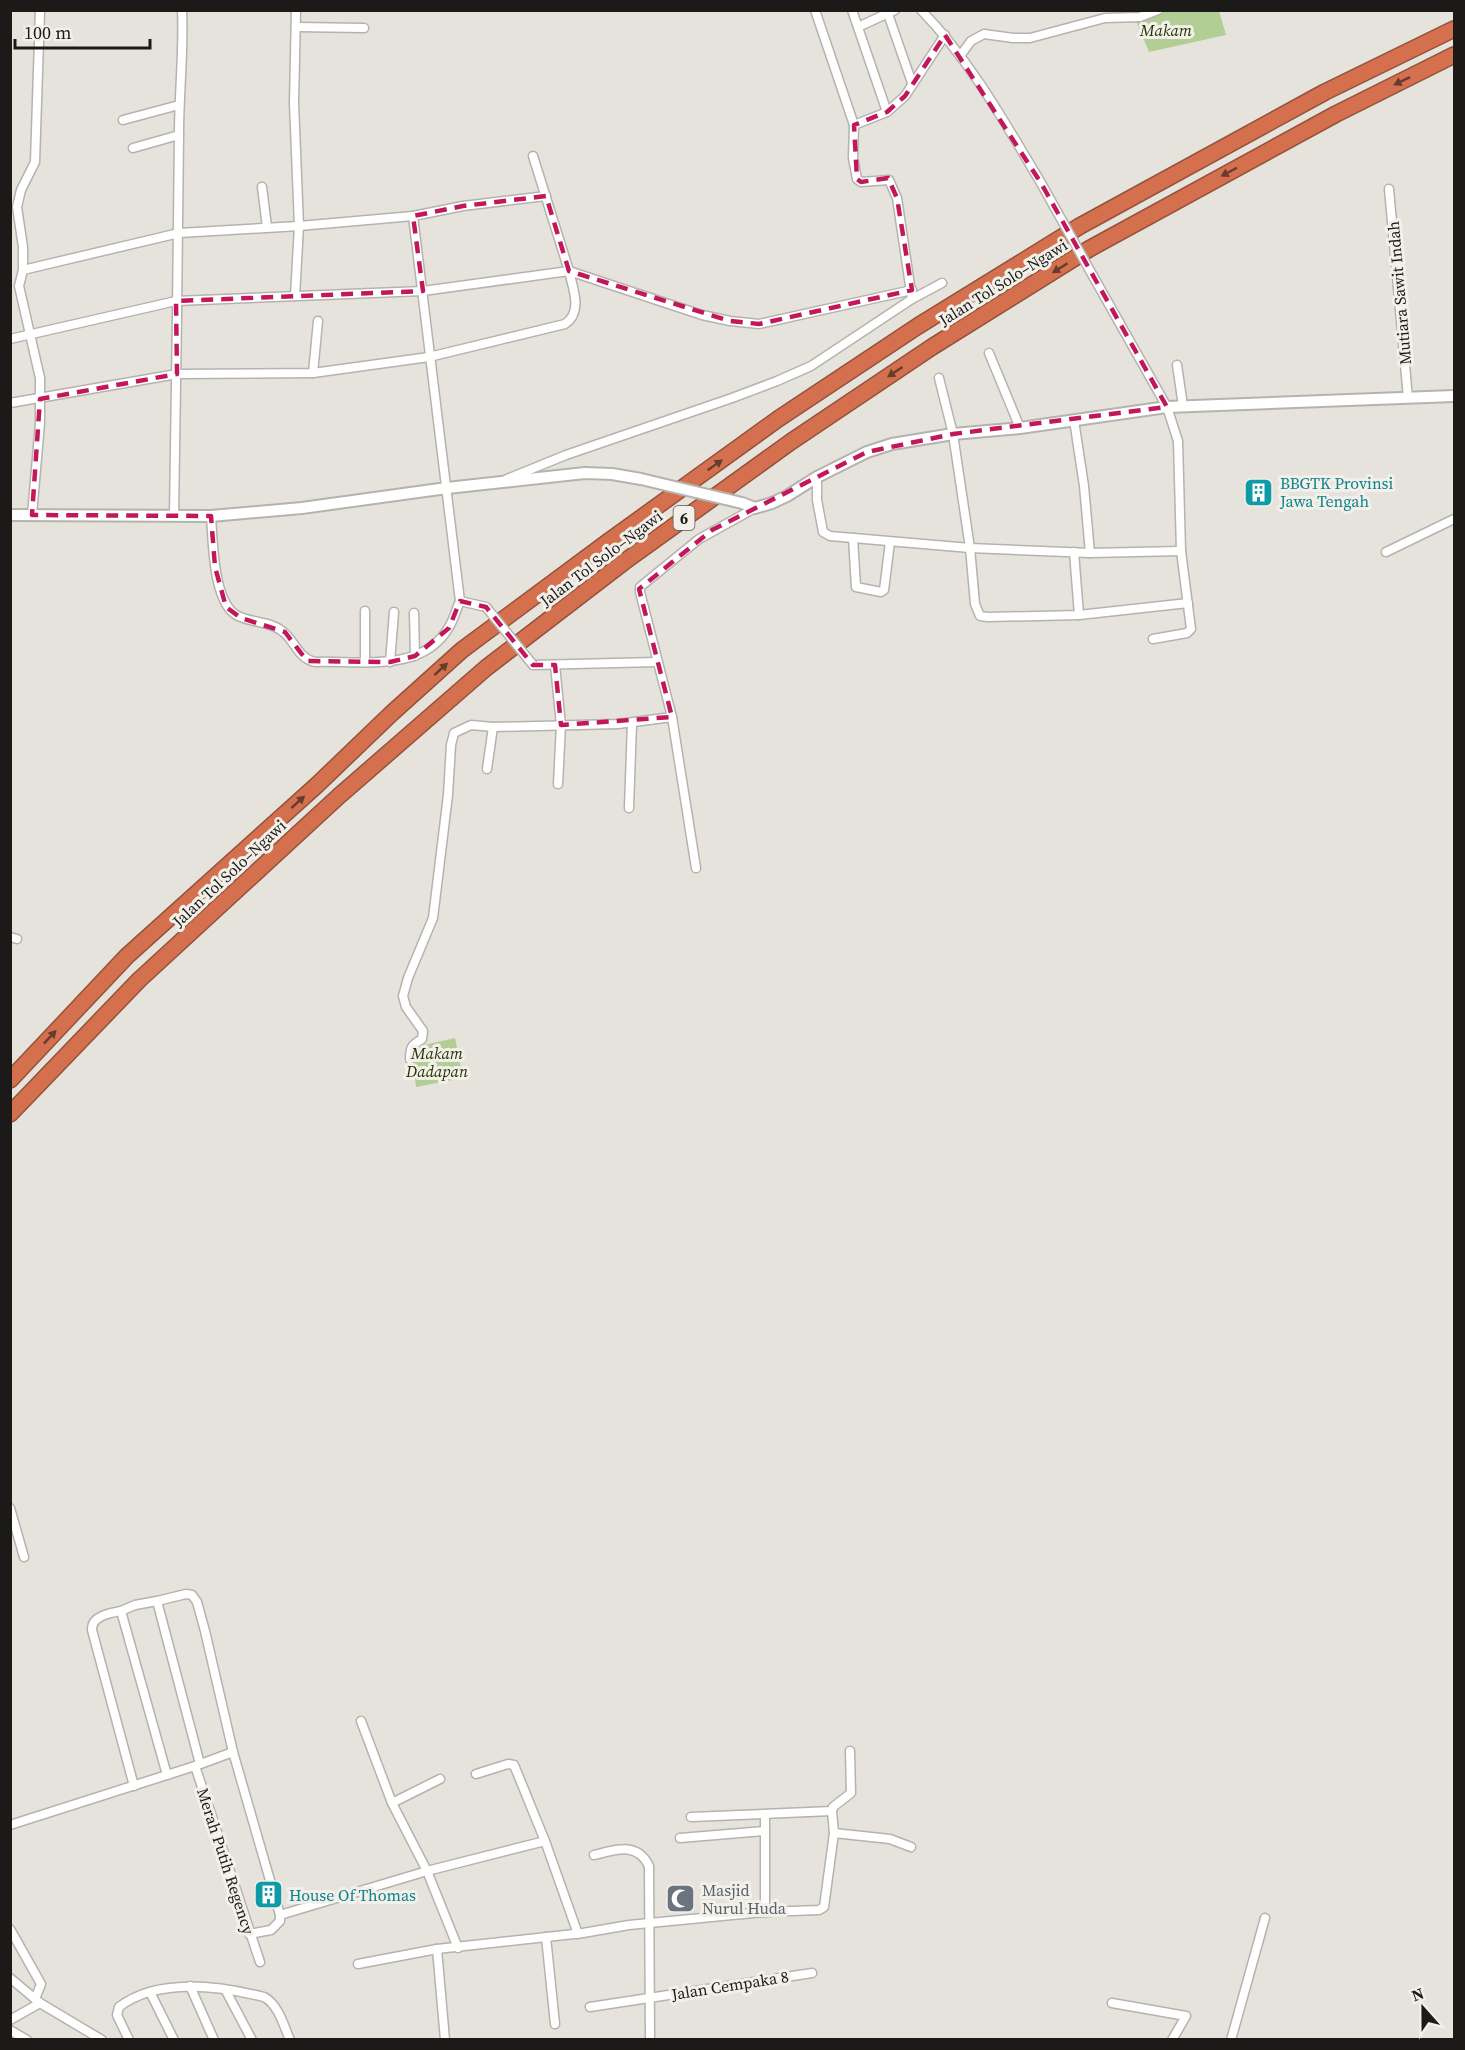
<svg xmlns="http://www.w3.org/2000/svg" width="1465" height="2050" font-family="'Source Serif 4',serif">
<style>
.green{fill:#b2ce95}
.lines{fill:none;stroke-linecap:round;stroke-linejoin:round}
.minor-casing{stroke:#b5b3ad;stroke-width:11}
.tertiary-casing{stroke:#b5b3ad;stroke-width:14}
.motorway-casing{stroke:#94523b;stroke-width:18}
.minor{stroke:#fff;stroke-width:8}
.tertiary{stroke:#fff;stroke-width:10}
.motorway{stroke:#d5704e;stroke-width:15}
.minor-bridge-casing{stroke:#b5b3ad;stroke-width:11;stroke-linecap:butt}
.tertiary-bridge-casing{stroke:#b5b3ad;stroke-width:14;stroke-linecap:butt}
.minor-bridge{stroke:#fff;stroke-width:8}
.tertiary-bridge{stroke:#fff;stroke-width:10}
.oneway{fill:#653c2e}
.marked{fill:none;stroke:#c2185b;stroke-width:4.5;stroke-dasharray:12 8;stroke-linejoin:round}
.labels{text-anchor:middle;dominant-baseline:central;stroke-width:6;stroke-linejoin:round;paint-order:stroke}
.shield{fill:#f2f0e9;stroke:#5c5a57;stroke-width:1.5}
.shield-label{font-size:15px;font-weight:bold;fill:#1b1a18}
.park-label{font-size:16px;font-style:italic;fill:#213403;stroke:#f2f0e9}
.street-label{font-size:16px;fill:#1b1a18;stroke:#f2f0e9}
.culture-label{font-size:16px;fill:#0d838f;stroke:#f2f0e9;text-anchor:start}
.worship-label{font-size:16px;fill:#5b616d;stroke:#f2f0e9;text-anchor:start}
</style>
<rect width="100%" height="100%" fill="#e5e3dc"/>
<g class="green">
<path d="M1164,11H1219L1226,35L1149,52L1136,21Z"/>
<path d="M455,1038L463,1078L416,1087L411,1048Z"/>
</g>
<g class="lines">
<defs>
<g id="minor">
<path d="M852,10L887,112"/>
<path d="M921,10C971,61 1005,123 1041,183"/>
<path d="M888,14L912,83"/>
<path d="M297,27L364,28"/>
<path d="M858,27L895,10"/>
<path d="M960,56L971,41L984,34L1013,38H1030L1105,18L1140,17L1158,10"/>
<path d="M123,120L179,105"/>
<path d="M854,125L887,112L905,96L945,35"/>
<path d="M133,148L179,135"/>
<path d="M262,187L267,227"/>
<path d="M1389,189L1408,398"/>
<path d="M23,270L179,233L299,226L413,216L463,206L546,196"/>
<path d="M569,271L702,315L730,321L759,324L912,290"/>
<path d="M1093,276L1167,407L1178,441L1181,551L1191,629L1187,633L1153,639"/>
<path d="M295,296L299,226L294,103L296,10"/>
<path d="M912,299L942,283"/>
<path d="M10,339L176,301L423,291L569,271L533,156"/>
<path d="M989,353L1020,428"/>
<path d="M1177,365L1183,406"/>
<path d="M313,373L318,321"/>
<path d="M939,378L953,434L970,548L975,604L980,616L988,617L1079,615L1188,603"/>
<path d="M10,403L177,374L313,373L429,357L565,324C583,312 573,289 569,271"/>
<path d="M1074,420L1084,486L1090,553"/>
<path d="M817,477V500L823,532L830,536L970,548L1090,553L1181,551"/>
<path d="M507,479L566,455L732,398L777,381L811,366L912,299L897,198L889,180L861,182L857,179L853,158L854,125L815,10"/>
<path d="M32,515L40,423V378L19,286L23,270V247L17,207L21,190L35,162L40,10"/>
<path d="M174,516C176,388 178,261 179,133C179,93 184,51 182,10"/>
<path d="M211,516C213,542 213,604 238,616C253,623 269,621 282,631C295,640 297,658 315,662C359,660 422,674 449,627C454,619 456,610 460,601L413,216"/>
<path d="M853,538L856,587L881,592L884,590L890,542"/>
<path d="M1074,552L1079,615"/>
<path d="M1386,552L1454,519"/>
<path d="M460,601L486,607"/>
<path d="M414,613L415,656"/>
<path d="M365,662V611"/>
<path d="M390,662L394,612"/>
<path d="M533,665L656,662"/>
<path d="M555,665L561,725L558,784"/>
<path d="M487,769L493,727"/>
<path d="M629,808L632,723"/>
<path d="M696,868L672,717L640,592V587L699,539L755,508"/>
<path d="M10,937L17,939"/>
<path d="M410,1059C410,1047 412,1045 422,1039L423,1031L406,1007L403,996L408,978L433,918L448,795L451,745L454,733L471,725L493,727L618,724L672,717"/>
<path d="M10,1508L24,1557"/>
<path d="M121,1611L135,1605L157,1601"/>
<path d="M361,1721L392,1803L427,1871L458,1948"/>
<path d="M233,1752L195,1766L260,1962"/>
<path d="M200,1764L157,1601L186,1594L192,1595L197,1602L205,1631L233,1752L280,1915V1921L271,1930L249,1934"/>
<path d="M476,1774L508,1764L514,1765L545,1841L578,1934"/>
<path d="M134,1786L92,1630C91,1616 110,1613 121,1611L167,1775"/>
<path d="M392,1803L440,1779"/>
<path d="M832,1811L833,1807L851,1793L850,1751"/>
<path d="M765,1815V1912"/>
<path d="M10,1825L195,1766"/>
<path d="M834,1833L890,1839L911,1847"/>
<path d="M680,1838L765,1831"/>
<path d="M594,1855C615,1850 637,1841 649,1866L650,2040"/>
<path d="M280,1915L427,1871L545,1841"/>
<path d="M10,1929L41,1984L35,1999"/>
<path d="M546,1937L555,2024"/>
<path d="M437,1949L445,2040"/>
<path d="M358,1964L437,1949L583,1933L629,1925L765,1912L819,1910L824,1907L834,1833L832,1811L691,1817"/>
<path d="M10,1978L40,2003L102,2040"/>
<path d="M190,1986L214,2040"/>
<path d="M226,1991L252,2040"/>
<path d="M150,1992L174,2040"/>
<path d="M1112,2003L1186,2016L1172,2040"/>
<path d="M590,2007L812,1973"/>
<path d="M10,2020L40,2003"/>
<path d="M10,2030L27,2040"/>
<path d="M129,2040L117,2015L119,2007C158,1977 219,1986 264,1997C278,2004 284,2026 290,2040"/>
<path d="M1231,2040L1265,1918"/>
</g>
<g id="tertiary">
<path d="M742,503L755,508L772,503L787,496L817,477L867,452L892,444L953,434L1020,428L1167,407L1454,396"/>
<path d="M10,515L211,516L302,508L447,488L585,473L612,474L641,479"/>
</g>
<g id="motorway">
<path d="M10,1080L127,956L317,785L392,713L462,650L609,541L778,419L918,326L1080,226L1325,92L1454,29"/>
<path d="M10,1114L139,980L339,796L486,668L624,562L792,441L932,347L1089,249L1336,114L1454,55"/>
</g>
</defs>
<use href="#minor" class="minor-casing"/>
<use href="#tertiary" class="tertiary-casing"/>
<use href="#motorway" class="motorway-casing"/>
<use href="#minor" class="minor"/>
<use href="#tertiary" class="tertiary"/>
<use href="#motorway" class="motorway"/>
<defs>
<g id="minor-bridge">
<path d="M1041,183L1093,276"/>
<path d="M486,607L533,665"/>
</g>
<path id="tertiary-bridge" d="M641,479L742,503"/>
</defs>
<use href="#minor-bridge" class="minor-bridge-casing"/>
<use href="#tertiary-bridge" class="tertiary-bridge-casing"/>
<use href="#minor-bridge" class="minor-bridge"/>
<use href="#tertiary-bridge" class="tertiary-bridge"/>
</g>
<defs><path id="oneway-solid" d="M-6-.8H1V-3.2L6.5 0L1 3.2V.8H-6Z" transform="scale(1.5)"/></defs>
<g class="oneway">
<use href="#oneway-solid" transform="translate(1402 81) rotate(154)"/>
<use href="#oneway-solid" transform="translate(1229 172) rotate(152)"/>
<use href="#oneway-solid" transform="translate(1060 268) rotate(148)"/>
<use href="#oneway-solid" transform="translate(895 372) rotate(146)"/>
<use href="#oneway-solid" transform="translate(715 465) rotate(-35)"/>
<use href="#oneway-solid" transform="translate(441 669) rotate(-42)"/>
<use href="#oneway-solid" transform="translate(298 802) rotate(-42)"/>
<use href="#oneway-solid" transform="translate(50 1037) rotate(-47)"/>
</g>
<path class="marked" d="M945,35L1041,183L1167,407L953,434L867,452L712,530L639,589L672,717L561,725L555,665H533L486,607L460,601L449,628L415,656L390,662L307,661L285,632L241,618L226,607L215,567L211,516L32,515L40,399L177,374L176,301L423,291L413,216L463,206L546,196L569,271L730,321L759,324L912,290L897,198L888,178L861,182L857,179L854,125L887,112L905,96Z"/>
<defs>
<symbol id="building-square" viewBox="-11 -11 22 22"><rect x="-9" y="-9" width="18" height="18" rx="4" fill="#0f9aa8" stroke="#f2f0e9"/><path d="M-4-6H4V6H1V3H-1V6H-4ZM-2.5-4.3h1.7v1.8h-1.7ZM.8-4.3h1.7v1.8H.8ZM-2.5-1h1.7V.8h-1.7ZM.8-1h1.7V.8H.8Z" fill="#fff"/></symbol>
<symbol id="mosque-square" viewBox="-11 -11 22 22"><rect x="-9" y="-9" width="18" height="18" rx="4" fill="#6b7280" stroke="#f2f0e9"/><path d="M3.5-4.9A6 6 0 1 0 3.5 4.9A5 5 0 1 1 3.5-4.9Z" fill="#fff"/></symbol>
</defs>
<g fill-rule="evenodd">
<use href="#building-square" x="1242" y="476" width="33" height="33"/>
<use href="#building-square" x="252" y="1878" width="33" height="33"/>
<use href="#mosque-square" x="664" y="1882" width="33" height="33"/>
</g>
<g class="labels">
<rect class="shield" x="673.5" y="506" width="21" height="24" rx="4.5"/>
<g class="shield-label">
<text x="684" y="518">6</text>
</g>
<g class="park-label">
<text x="1166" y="30">Makam</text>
<text x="437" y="1053">Makam<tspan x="437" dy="18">Dadapan</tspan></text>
</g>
<g class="street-label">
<text transform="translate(1003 282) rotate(-32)">Jalan Tol Solo–Ngawi</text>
<text transform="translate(1399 293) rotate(-95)">Mutiara Sawit Indah</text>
<text transform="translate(601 558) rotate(-37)">Jalan Tol Solo–Ngawi</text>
<text transform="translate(229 873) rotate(-43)">Jalan Tol Solo–Ngawi</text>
<text transform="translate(226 1861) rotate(72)">Merah Putih Regency</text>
<text transform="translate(730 1985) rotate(-9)">Jalan Cempaka 8</text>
</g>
<g class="culture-label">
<text x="1280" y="483">BBGTK Provinsi<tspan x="1280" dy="18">Jawa Tengah</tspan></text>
<text x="289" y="1895">House Of Thomas</text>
</g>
<g class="worship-label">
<text x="702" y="1890">Masjid<tspan x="702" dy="18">Nurul Huda</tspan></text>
</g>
</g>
<rect width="1465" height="2050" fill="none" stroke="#1b1a18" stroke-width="24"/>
<g transform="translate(1423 2008) rotate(339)" stroke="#f2f0e9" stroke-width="4.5" paint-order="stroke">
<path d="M0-4.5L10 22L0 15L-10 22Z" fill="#1b1a18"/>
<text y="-9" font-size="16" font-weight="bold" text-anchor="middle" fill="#1b1a18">N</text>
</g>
<path d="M15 39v9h135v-9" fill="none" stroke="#1b1a18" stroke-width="3"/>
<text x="24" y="39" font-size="18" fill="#1b1a18" stroke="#f2f0e9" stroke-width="4.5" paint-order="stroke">100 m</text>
</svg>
